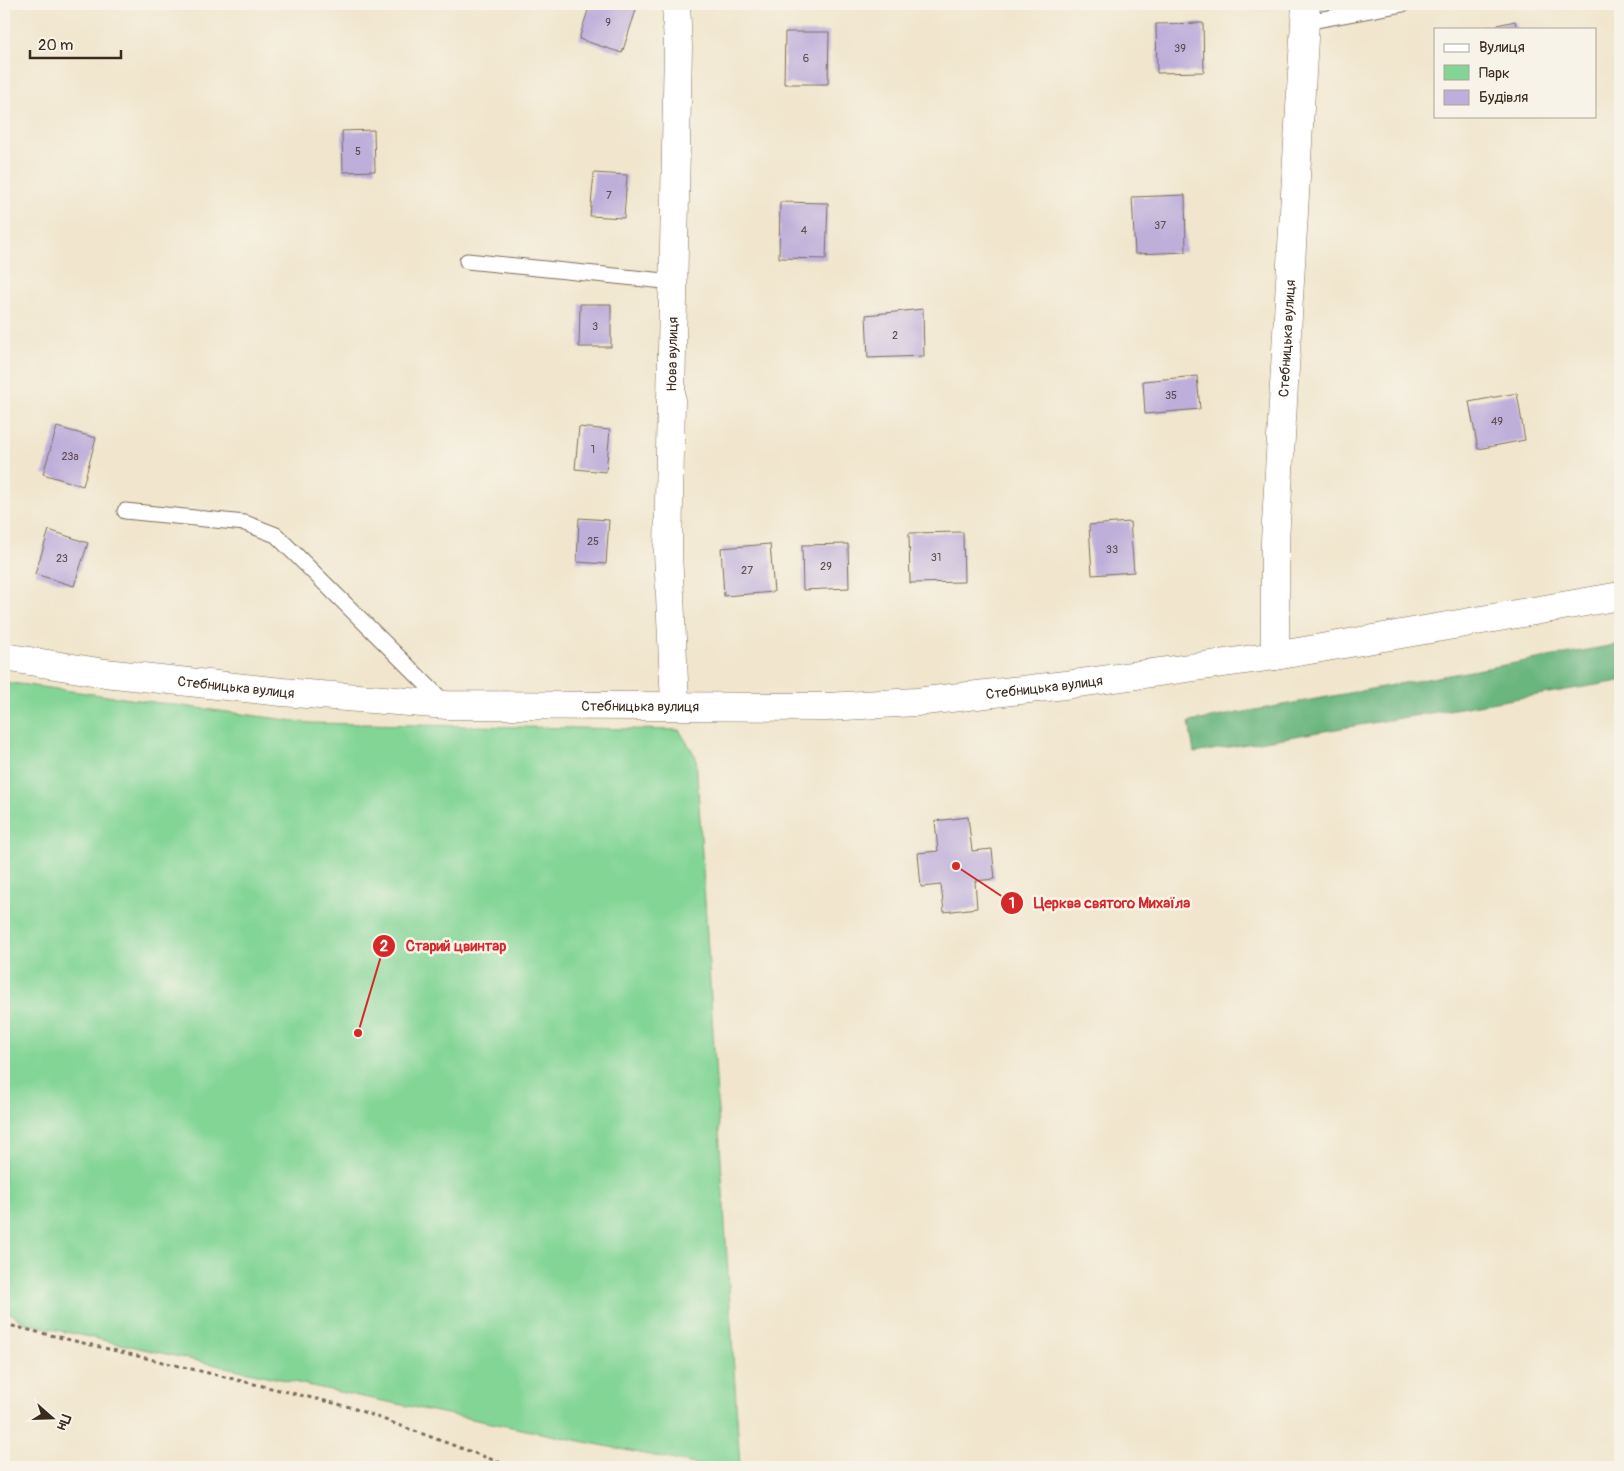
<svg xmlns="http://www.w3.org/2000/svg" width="1624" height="1471" font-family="Pangolin,sans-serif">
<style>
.green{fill:#83d596;stroke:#5f805a}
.forest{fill:#6ab67f;stroke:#52704e}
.building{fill:#bdafda}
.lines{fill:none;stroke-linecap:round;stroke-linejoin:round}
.service-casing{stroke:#7b6c5b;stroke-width:17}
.minor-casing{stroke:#7b6c5b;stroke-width:29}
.tertiary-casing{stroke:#7b6c5b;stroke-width:29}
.path{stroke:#7b6c5b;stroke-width:3;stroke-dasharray:4 4;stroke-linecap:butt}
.service{stroke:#fff;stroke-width:15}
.minor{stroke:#fff;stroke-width:28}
.tertiary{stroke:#fff;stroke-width:28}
.labels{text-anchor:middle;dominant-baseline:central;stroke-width:5;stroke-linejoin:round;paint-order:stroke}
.number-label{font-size:11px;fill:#5c4b4d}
.street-label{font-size:14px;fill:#3b2a1e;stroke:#f7f3e8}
.leader{fill:none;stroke:#d62828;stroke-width:2}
.callout-dot{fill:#d62828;stroke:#f7f3e8;stroke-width:2}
.mark-label{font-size:15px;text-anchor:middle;font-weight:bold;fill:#fff}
.callout-label{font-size:15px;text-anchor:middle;font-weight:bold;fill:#d62828;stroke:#f7f3e8;stroke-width:5;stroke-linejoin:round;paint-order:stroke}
</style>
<rect width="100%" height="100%" fill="#f7f3e8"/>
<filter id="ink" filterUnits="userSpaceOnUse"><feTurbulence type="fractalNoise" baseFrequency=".02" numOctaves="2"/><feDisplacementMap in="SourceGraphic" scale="10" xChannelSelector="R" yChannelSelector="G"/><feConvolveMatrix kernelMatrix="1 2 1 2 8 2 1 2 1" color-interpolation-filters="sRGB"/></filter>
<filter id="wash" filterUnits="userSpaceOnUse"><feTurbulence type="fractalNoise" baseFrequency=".0096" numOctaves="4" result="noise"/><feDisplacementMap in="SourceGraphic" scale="20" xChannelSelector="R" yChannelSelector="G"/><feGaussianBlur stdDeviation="1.12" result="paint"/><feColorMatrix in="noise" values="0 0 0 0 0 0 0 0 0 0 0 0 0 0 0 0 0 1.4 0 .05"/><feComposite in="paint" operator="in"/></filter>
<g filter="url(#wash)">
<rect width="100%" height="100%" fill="#f1e6cd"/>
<path class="green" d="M4,682L309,723L679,730L696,757L740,1467H709L353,1395L25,1323L4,1309Z"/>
<path class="forest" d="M1620,644V681L1194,753L1189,722Z"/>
<g id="blocks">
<g class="building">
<path d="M590,4H638L622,53L579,39Z"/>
<path d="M1515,21L1517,29H1484V28Z"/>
<path d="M1203,23L1204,72L1157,73L1156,24Z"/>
<path d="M785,32H829L828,84H784Z"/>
<path d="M374,130L375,171L343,172L342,131Z"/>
<path d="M594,173L627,175L624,218L590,216Z"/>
<path d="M1185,195L1186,252L1135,254L1132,197Z"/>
<path d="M780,202L828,203L826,259L779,258Z"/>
<path d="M580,304H611V347H579Z"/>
<path d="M923,309L924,356L868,358L866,315Z"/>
<path d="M1197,376L1200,409L1145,414L1143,381Z"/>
<path d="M1517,393L1525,440L1478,449L1469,402Z"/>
<path d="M57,427L96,438L83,486L43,474Z"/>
<path d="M579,427L610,430L606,472L575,469Z"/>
<path d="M579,518L609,520L606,564L577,562Z"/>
<path d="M1130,522L1134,572L1092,575L1089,525Z"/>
<path d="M49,530L88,543L74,586L35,574Z"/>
<path d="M963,532L964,582L910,583L909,533Z"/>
<path d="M770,544L774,592L724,596L721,548Z"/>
<path d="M848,544L849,588L803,590L802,545Z"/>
<path d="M968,817L972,851L992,849L995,879L975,881L977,908L944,912L941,885L921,887L918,853L938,851L935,821Z"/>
</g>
</g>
</g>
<g filter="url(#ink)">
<use href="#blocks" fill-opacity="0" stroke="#7b6c5b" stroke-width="1"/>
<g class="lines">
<defs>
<g id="service">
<path d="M1306,22L1403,4"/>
<path d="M467,261L674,282"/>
<path d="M125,511L245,523L276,535L446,704"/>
</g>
<g id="minor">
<path id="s1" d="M1275,656V541L1306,4"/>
<path id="s2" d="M675,704L668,552L678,46L676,4"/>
</g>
<g id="tertiary">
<path id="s3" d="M4,657L105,673L282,692L447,705L827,707L916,702L1065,685L1275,656L1620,596"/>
</g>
</defs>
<use href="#service" class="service-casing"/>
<use href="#minor" class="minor-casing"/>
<use href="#tertiary" class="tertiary-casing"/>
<path class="path" d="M4,1324L350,1407L512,1467"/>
<use href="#service" class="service"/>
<use href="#minor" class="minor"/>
<use href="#tertiary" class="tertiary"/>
</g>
</g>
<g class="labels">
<g class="number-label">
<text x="608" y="22">9</text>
<text x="1180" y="48">39</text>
<text x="806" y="58">6</text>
<text x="358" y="151">5</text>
<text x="609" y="195">7</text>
<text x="1160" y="225">37</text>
<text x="804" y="230">4</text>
<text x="595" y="326">3</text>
<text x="895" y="335">2</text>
<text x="1171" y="395">35</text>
<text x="1497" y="421">49</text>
<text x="593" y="449">1</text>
<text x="70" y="456">23а</text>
<text x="593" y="541">25</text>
<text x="1112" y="549">33</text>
<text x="936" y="557">31</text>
<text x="62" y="558">23</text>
<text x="826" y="566">29</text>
<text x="747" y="570">27</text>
</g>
<g class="street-label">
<text stroke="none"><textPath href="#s1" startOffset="318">Стебницька вулиця</textPath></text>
<text stroke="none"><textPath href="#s2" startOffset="350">Нова вулиця</textPath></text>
<text stroke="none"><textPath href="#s3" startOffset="234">Стебницька вулиця</textPath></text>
<text stroke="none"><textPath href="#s3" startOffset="1044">Стебницька вулиця</textPath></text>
<text stroke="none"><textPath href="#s3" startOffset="639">Стебницька вулиця</textPath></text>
</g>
</g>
<path class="leader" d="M956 866L1012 903M358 1033L384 946"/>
<g class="callout-dot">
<circle cx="956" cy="866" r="5"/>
<circle cx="358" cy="1033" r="5"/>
<circle cx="1012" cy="903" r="12"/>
<circle cx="384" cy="946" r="12"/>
</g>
<g class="mark-label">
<text x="1012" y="908">1</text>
<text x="384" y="951">2</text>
</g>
<g class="callout-label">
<text x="1112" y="908">Церква святого Михаїла</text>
<text x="456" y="951">Старий цвинтар</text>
</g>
<rect width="1624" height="1471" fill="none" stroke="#f7f3e8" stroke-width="20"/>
<rect x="1434" y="28" width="162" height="90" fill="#f7f3e8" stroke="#aca397"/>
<rect x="1444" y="44" width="25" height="8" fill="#ffffff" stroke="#aca397"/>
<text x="1479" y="52" font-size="15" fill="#3b2a1e">Вулиця</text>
<rect x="1444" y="65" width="25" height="15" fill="#83d596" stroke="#aca397"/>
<text x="1479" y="78" font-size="15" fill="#3b2a1e">Парк</text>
<rect x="1444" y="90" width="25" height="15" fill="#bdafda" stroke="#aca397"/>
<text x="1479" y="102" font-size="15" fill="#3b2a1e">Будівля</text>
<g transform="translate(52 1418) rotate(110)" stroke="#f7f3e8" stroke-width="4" paint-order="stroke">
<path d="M0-4L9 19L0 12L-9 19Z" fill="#3b2a1e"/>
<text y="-8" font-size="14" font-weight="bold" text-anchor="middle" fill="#3b2a1e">Пн</text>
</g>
<path d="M30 50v8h91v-8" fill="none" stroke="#3b2a1e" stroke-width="2.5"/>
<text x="38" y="50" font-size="15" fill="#3b2a1e" stroke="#f7f3e8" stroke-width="4" paint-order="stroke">20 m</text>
</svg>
